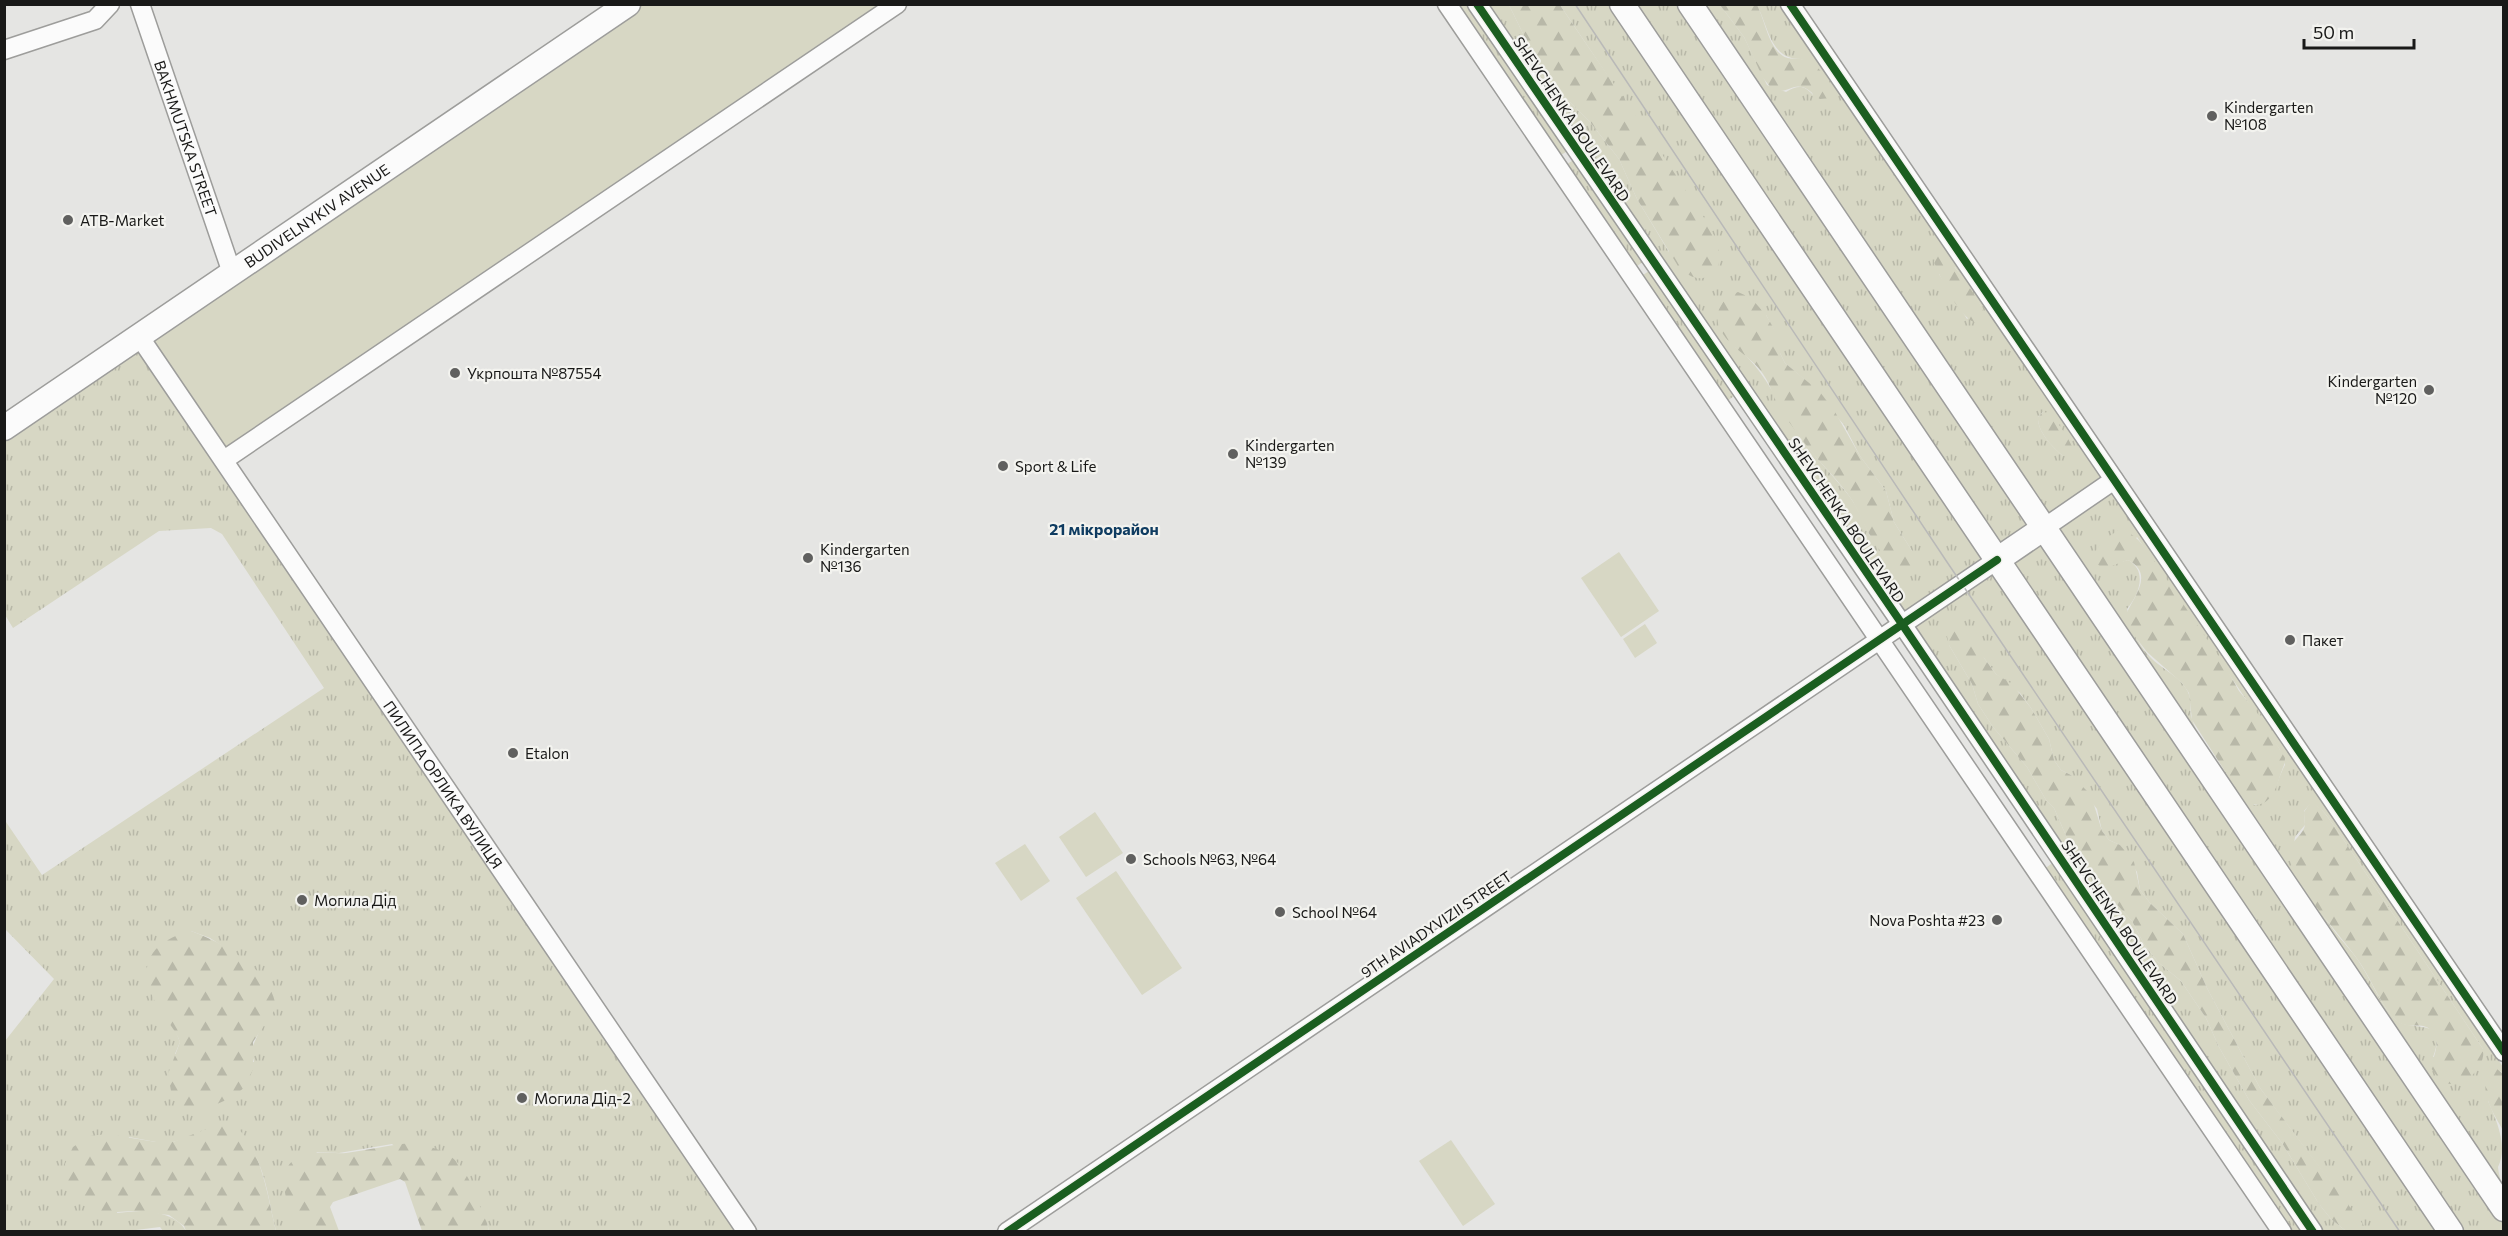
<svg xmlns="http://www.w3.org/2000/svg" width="2508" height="1236" font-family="Commissioner,sans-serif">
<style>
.grass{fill:url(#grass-tufts);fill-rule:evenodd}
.forest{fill:url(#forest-firs)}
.park{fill:#d7d7c4}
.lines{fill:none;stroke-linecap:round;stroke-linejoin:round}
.minor-casing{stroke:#9d9d9b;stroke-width:21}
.major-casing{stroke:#9d9d9b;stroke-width:27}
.minor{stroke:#fbfbfb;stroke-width:18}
.major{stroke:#fbfbfb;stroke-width:24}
.tram{stroke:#b9b9b8;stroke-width:1.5}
.cycleway-casing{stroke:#f3f3ef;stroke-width:11}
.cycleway{stroke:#1b5e20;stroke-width:8}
.poi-dot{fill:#60605f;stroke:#f3f3ef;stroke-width:2}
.labels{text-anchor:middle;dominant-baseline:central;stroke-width:4.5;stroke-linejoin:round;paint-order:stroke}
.poi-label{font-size:15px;fill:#191918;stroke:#f3f3ef;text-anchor:start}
.street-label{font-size:15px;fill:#191918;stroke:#f3f3ef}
.neighbourhood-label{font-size:16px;font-weight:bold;fill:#0f3c61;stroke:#f3f3ef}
</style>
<defs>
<pattern id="grass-tufts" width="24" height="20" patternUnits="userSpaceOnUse" patternTransform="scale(1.5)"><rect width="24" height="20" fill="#d7d7c4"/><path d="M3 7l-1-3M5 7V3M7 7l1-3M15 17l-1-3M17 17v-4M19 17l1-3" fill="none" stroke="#b8b8a8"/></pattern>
<pattern id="forest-firs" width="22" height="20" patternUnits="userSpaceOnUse" patternTransform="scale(1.5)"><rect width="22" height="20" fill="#d7d7c4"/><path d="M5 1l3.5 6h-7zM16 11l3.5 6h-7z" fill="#b8b8a8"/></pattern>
</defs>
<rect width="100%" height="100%" fill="#e5e5e3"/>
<g class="grass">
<path d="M1453,5H1470L1569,150L1558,157Z"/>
<path d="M1487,5H1509L1531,50L1546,73L1560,92L1590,122L1619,159L1637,199L1669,252L1678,180L1560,5H1613L1987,559L1904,615ZM1766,315L1780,341V353L1785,363L1805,380L1844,425L1860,456L1886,491L1894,522L1912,551L1870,536C1863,521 1857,505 1846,492C1831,473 1813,455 1799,435C1777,405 1766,369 1735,347Z"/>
<path d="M1631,5H1681L2033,527L2000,550Z"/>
<path d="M1699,5H1720L1744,37L1767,85L1786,92C1798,85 1804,85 1813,95L1802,59C1770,60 1769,28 1757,5H1780L2103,480L2046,518ZM1955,267L1981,306L1967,319L1939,274ZM2043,412L2063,456C2052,447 2037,431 2038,417Z"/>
<path d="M1575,159L1646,260L1634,268L1564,166Z"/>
<path d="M1652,269L1738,393L1726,402L1640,277Z"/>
<path d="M135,348L736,1231H489L487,1223L392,1144L339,1153L317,1152L288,1201L299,1231H276C267,1195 264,1146 229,1125L173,1142H156L129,1137L117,1213C139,1210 174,1209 186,1231H163L160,1227L120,1232L5,1231V1041L54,979L5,929L4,819L42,875L324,688L222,534L211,528L159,531L13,628L5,615V437ZM191,931L210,938L241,958L259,1032L251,1050L254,1062L175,1054L180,1042L174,1027Z"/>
<path d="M2111,491L2503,1067V1074L2500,1071L2488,1101C2497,1121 2508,1147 2498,1167C2499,1178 2503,1185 2503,1196L2054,530ZM2137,537L2280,750L2285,765C2276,781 2275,803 2254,805C2238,787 2198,742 2192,719C2189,711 2192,700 2188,692C2182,679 2168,672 2158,664C2139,649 2132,631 2127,609C2139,595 2148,571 2128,560L2121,562ZM2310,804C2322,805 2330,821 2337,830L2483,1049L2433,1057C2449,1014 2409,1034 2395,1019C2379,1003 2371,979 2358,960C2351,950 2342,941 2335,932C2318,909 2304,885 2291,861L2295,837L2305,825L2304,811Z"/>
<path d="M2041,539L2503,1223V1231H2460L2007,561Z"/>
<path d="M1995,570L2441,1231H2368L2364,1227L2260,1088L2207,988L2183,934L2150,903L2140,890L2137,872L2120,845L2109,840L2102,831L2097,809L2071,775L2061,770L2054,760L2049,739L2031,708L2020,693L1996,674L1984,658L1949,645L1972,684L1978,704L1993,727L2027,767L2046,800L2054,808L2077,861L2132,921L2144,944L2158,962L2181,981L2206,1018L2219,1047L2249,1100L2282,1143L2319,1204L2331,1219L2346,1231H2322L1912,626Z"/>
<path d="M2055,861L2306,1231H2288L2043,870Z"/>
</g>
<g class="forest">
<path d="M1509,5H1560C1599,64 1641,121 1679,180C1691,200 1709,221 1717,243C1728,273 1701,292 1678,266L1637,199L1619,159L1590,122L1560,92L1546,73L1531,50Z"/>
<path d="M1720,5H1757C1765,20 1768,46 1783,56C1790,60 1794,58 1801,59C1816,61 1825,76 1833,87L1831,98L1820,99C1814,96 1809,88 1802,87C1791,84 1786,95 1772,89L1763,78L1744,37Z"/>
<path d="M1940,253C1951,259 1975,294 1981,306C1984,311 1983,315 1982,320L1977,323C1960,320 1940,277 1934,262L1936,256Z"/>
<path d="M1738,292L1751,298L1766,315L1781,341L1780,353L1785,363L1820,392L1835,412L1860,456L1886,491L1894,522L1912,551L1914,560L1912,567L1907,571L1896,570C1887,560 1878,549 1871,537C1862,523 1858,507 1847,493C1833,474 1814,457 1800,437C1792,426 1783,414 1777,403C1772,393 1769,382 1763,374C1751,355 1724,346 1718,323C1715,308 1724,297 1738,292Z"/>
<path d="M2043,412L2049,413C2060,425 2068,437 2074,451L2071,455L2063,456C2052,447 2037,431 2038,417Z"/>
<path d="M2119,530C2134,533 2139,540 2148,552L2225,666L2239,691L2258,714L2285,758C2285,765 2282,769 2280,776C2275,792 2268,810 2248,803L2239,793L2192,720L2189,693L2182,683L2147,652L2133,634L2125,618C2130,600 2157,575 2128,560L2103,569L2094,561C2094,546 2107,537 2119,530Z"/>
<path d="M1953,627H1959L1963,630L1996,674L2012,684L2031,708L2049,739L2054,760L2061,770L2071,775L2091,795L2102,831L2109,840L2120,845L2134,862L2140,890L2150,903L2183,934L2207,988L2260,1088L2368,1231H2346L2331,1219L2319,1204L2282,1143L2249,1100L2219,1047L2206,1018L2181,981L2158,962L2144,944L2132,921L2077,861L2054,808L2046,800L2027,767L1993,727L1978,704L1972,684L1949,645L1947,636Z"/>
<path d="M2310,803C2322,805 2330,821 2337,830L2483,1049C2486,1066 2467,1085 2450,1084C2441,1083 2436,1075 2431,1068C2433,1056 2441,1044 2433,1033C2424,1019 2410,1031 2397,1021C2383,1010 2370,976 2358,960C2339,933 2300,893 2291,862C2285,841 2302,839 2305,825C2305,821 2304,816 2304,812Z"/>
<path d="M191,931C224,943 272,970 276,1008L253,1042V1069L246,1086L233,1097L217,1104L203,1108L188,1109L178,1103L171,1091L168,1074L180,1042C174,1026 165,1021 158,1007C135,968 148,942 191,931Z"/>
<path d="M2497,1069L2503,1074V1130C2494,1114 2472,1081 2497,1069Z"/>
<path d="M217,1125C221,1125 227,1124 231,1125C260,1136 269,1204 276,1231H186L184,1226L169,1215L132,1211L103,1213L91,1207L68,1183L65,1164L73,1147L90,1136L107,1134L156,1142H173Z"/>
<path d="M410,1143C467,1150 467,1177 487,1223L489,1231H422L405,1182L400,1179L333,1202L330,1207L339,1231H299C289,1211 271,1169 300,1156C315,1150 330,1154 346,1153C368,1150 389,1145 410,1143Z"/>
</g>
<g class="park">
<path d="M642,5H886L227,451L150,338Z"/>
<path d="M1619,552L1659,611L1621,637L1581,578Z"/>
<path d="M1645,624L1657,643L1635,658L1623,639Z"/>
<path d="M1095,812L1123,853L1086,877L1059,837Z"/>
<path d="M1025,844L1050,881L1021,901L995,863Z"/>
<path d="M1116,871L1182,968L1142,995L1076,898Z"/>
<path d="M1451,1140L1495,1204L1463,1226L1419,1161Z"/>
</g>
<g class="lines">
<defs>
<g id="minor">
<path id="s1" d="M140,4L232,273"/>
<path d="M1447,4L2282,1232"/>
<path d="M1477,4L1902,624L2313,1232"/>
<path d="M1790,4L2504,1052"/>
<path d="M4,50L95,20L110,4"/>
<path id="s2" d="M139,336L747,1232"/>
<path d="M224,460L897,4"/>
<path d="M2044,528L2114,480"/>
<path d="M1007,1232L1997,560"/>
</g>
<g id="major">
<path d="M1622,4L2451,1232"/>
<path d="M1690,4L2504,1209"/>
<path id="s3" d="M4,428L628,4"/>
<path d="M1997,560L2044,528"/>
</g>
</defs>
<use href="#minor" class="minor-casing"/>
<use href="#major" class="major-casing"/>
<use href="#minor" class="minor"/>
<use href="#major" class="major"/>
<path class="tram" d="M1575,4L1947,562L2400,1232"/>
<defs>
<g id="cycleway">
<path d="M1477,4L1902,624L2313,1232"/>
<path d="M1790,4L2504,1052"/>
<path d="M1007,1232L1997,560"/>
</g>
</defs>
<use href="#cycleway" class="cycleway-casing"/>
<use href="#cycleway" class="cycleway"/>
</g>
<g class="poi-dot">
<circle cx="2212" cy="116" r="6"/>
<circle cx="68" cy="220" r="6"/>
<circle cx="455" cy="373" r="6"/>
<circle cx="2429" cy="390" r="6"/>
<circle cx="1233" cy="454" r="6"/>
<circle cx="1003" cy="466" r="6"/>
<circle cx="808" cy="558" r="6"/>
<circle cx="2290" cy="640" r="6"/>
<circle cx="513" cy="753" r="6"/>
<circle cx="1131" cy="859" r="6"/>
<circle cx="302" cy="900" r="6"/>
<circle cx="1280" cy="912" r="6"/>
<circle cx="1997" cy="920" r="6"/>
<circle cx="522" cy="1098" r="6"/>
</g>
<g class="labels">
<g class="poi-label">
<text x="2224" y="107">Kindergarten<tspan x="2224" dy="17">№108</tspan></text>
<text x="80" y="220">ATB-Market</text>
<text x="467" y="373">Укрпошта №87554</text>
<text x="2417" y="381" text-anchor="end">Kindergarten<tspan x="2417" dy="17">№120</tspan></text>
<text x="1245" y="445">Kindergarten<tspan x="1245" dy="17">№139</tspan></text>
<text x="1015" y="466">Sport &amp; Life</text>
<text x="820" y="549">Kindergarten<tspan x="820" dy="17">№136</tspan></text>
<text x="2302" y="640">Пакет</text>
<text x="525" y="753">Etalon</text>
<text x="1143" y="859">Schools №63, №64</text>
<text x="314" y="900">Могила Дiд</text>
<text x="1292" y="912">School №64</text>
<text x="1985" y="920" text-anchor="end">Nova Poshta #23</text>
<text x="534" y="1098">Могила Дiд-2</text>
</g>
<g class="street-label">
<text transform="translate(1572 119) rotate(56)">SHEVCHENKA BOULEVARD</text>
<text stroke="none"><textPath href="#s1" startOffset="142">BAKHMUTSKA STREET</textPath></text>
<text stroke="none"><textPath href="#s3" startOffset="378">BUDIVELNYKIV AVENUE</textPath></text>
<text transform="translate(1847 520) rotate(56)">SHEVCHENKA BOULEVARD</text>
<text stroke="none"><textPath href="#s2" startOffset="542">ПИЛИПА ОРЛИКА ВУЛИЦЯ</textPath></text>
<text transform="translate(2120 922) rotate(56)">SHEVCHENKA BOULEVARD</text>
<text transform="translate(1436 924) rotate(-34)">9TH AVIADYVIZII STREET</text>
</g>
<g class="neighbourhood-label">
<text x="1104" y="528">21 мікрорайон</text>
</g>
</g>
<rect width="2508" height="1236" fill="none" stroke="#191918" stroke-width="12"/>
<path d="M2304 39v9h110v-9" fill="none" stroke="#191918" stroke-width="3"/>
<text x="2313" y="39" font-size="18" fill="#191918" stroke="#f3f3ef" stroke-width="4.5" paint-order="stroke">50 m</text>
</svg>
